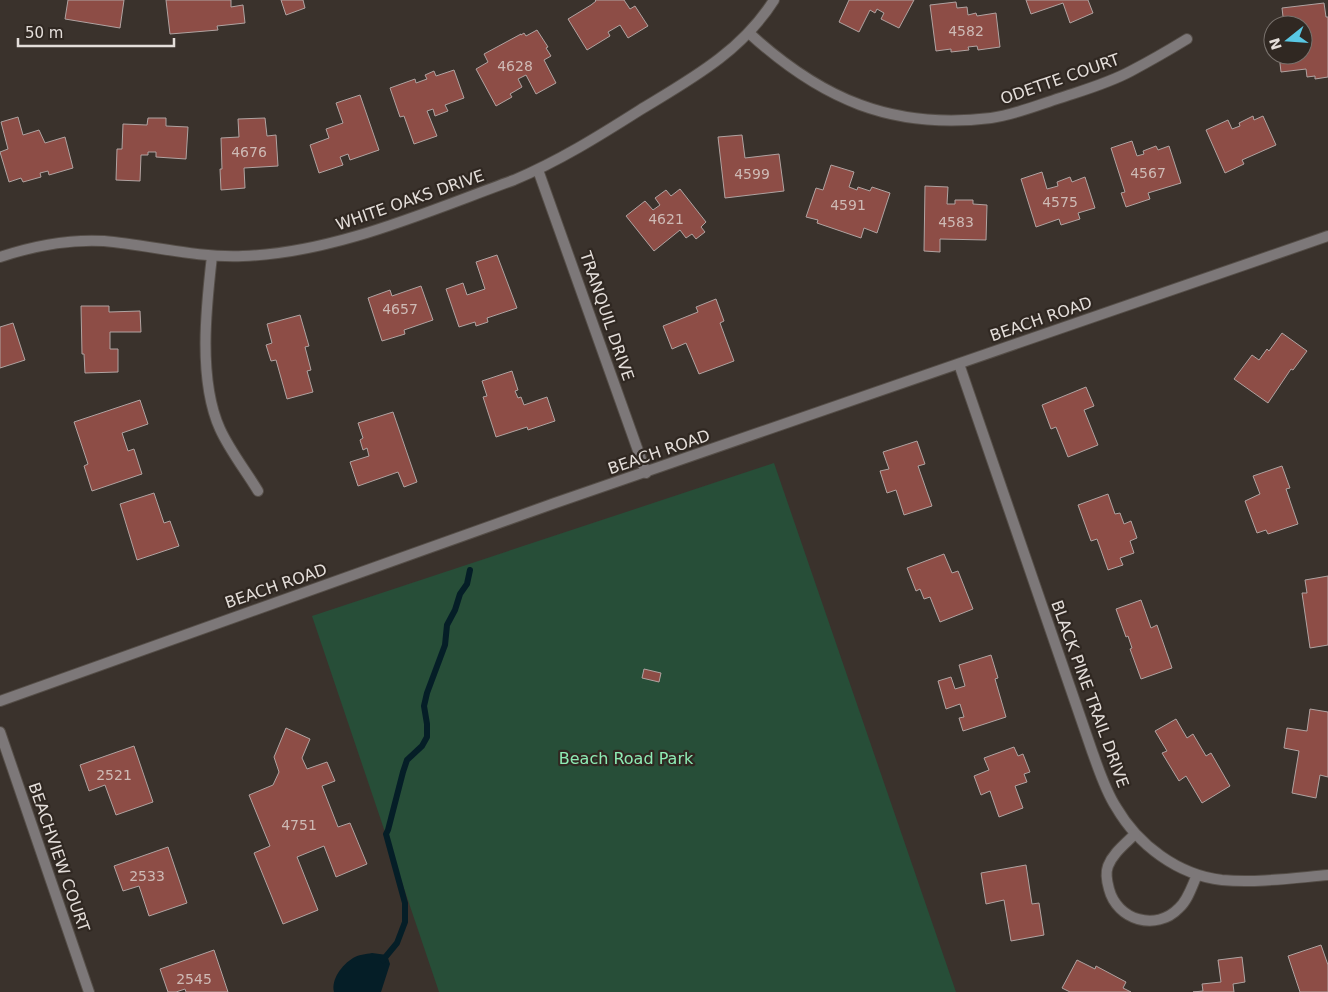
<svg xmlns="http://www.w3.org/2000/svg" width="1328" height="992" font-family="'DejaVu Sans',sans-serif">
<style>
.green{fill:#274e38}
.water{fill:#051e27}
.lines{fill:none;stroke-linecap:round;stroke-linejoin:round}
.stream{stroke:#051e27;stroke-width:6}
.building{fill:#8d4d46;stroke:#b0a3a1}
.minor-casing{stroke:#554e48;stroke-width:12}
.tertiary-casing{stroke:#554e48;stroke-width:12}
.minor{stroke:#7d7879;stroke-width:10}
.tertiary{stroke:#7d7879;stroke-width:10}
.labels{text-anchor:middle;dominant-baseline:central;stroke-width:4.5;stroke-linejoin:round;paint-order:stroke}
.number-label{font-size:14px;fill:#cebab5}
.street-label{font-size:16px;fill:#e4deda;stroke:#302822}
.park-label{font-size:16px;fill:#8eebb4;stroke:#302822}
</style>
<rect width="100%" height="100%" fill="#3a322c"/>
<path class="green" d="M774,463L956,992H439L312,616Z"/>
<path class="water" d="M372,953L387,955L390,964L381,992H334C331,979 342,965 353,958C358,955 366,954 372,953Z"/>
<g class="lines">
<path class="stream" d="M383,960L397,943L405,922V903L386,834L388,830L403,772L407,760L422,746L427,737V724L424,706L427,693L445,645L447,625L455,610L460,594L467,584L470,570"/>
</g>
<g class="building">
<path d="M68,0H124L120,28L65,19Z"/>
<path d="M166,0H231V7L243,5L245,23L217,26L218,30L170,34Z"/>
<path d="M281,0H303L305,8L286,15Z"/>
<path d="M595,0H624L630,9L635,6L648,26L628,38L620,25L608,32L610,36L587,50L568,19L591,5L596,1Z"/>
<path d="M849,0H914L899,28L881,19L884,13L877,9L875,13L870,10L859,32L839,22Z"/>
<path d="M1026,0H1088L1093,13L1070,23L1063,3L1031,14Z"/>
<path d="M956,2L957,8L967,7L968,15L976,13L977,16L996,13L1000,47L978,50L977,46L968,47L969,50L951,52V49L936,51L930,5Z"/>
<path d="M1324,3L1326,17H1328V77L1315,79V76L1307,77L1306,69L1281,72L1279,55H1303V25H1284L1282,8Z"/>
<path d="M537,30L548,47L546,48L551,56L544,60L556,83L536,94L526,75L518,79L522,87L510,94L512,97L496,106L476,69L488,62L484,54L521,34V35L524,33L526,36Z"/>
<path d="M454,70L464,98L445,105L448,111L435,116L433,109L427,111L437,136L414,144L404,116L400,117L390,88L415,79L416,83L427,79L425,75L434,71L436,76Z"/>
<path d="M360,95L379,150L350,160L348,154L340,157L343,165L319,173L310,145L329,138L326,129L343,123L336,103Z"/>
<path d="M1253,116L1254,120L1263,116L1276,145L1242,160L1244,164L1225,173L1206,130L1228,120L1232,129L1240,126L1239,123Z"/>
<path d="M18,117L23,135L39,130L45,143L65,137L73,168L49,175L48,171L40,173L41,177L23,182L21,178L9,182L0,152L8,149L1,122Z"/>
<path d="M148,118H166V126L188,127L186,159L156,157V152H148V155H141L140,181L116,180L117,149H122L123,124L147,125Z"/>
<path d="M265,118L267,136L276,135L278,166L244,168L245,188L221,190L220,169H222L221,138L239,137L238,119Z"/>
<path d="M742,135L745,158L779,154L784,191L725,198L718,137Z"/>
<path d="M1132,141L1137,156L1144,154L1143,151L1156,146L1158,150L1169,146L1181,183L1148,193L1150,199L1126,207L1121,193L1125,192L1111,148Z"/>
<path d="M831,165L854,172L849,187L857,190L858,187L870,191L872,187L890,193L877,233L864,228L861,238L817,223L818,220L806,217L816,188L823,190Z"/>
<path d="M1042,172L1047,189L1058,186L1057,182L1070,177L1072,182L1085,177L1095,208L1078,213L1080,219L1061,225L1059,219L1036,227L1021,179Z"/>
<path d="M925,186L948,187L947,204H955V200H973V204L987,205L986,240L940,239V252L924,251Z"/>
<path d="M680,189L706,222L701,227L705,232L696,239L692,234L686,238L680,230L654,251L626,216L645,201L653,210L660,205L655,198L666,190L671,196Z"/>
<path d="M497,255L517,308L487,318L488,322L476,326L475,322L459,327L446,289L463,283L467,295L485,289L476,262Z"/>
<path d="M421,286L433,320L404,330L405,334L382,341L368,298L390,290L392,296Z"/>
<path d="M716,299L724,321L720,323L734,361L699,374L686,343L672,349L663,326L698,312L696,307Z"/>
<path d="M81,306H109V312L140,311L141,332H110V349H118V372L85,373L84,354H82Z"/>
<path d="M300,315L309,346L305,347L311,370L307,371L313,392L287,399L276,360L271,361L266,345L272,343L267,324Z"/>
<path d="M13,323L25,360L0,368V327Z"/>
<path d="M1282,333L1307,351L1293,370L1291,369L1268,403L1234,379L1252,355L1259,360L1267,349L1269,351Z"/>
<path d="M512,371L518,390L515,391L518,398L521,397L524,405L547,397L555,421L528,430L527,427L496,437L483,397L487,396L482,381Z"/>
<path d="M1086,387L1094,406L1084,410L1098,445L1068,457L1056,427L1051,429L1042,405Z"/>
<path d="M140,400L148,424L122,433L128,451L134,449L142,474L92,491L84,466L88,464L74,422Z"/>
<path d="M393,412L417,482L404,487L398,472L358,486L350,462L369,456L367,448L363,450L360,440L363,438L358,423Z"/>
<path d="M917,441L925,464L918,466L932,506L904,515L896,490L887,493L880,471L889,469L883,452Z"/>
<path d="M1282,466L1290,488L1286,489L1298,524L1268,534L1266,530L1257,533L1245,501L1260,494L1253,476Z"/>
<path d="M154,493L164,523L170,521L179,546L137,560L120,504Z"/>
<path d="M1108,494L1115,514L1120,513L1124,524L1131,521L1137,538L1130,541L1134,553L1120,558L1123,565L1108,570L1097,539L1091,541L1078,505Z"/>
<path d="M944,554L952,573L958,571L973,609L940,622L930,597L924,599L920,589L916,591L907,568Z"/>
<path d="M1328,576V645L1310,648L1302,593H1307L1305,580Z"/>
<path d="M1141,600L1151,628L1157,625L1172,668L1141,679L1130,649L1132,648L1128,636L1126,637L1116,609Z"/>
<path d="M991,655L998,678L995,679L1006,717L963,731L959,718L964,717L960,704L946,709L938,681L951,677L955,689L965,686L959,665Z"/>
<path d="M644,669L661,673L659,682L642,678Z"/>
<path d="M1310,709L1328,712V777L1320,775L1316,798L1292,793L1299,751L1284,748L1287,728L1307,731Z"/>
<path d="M1176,719L1187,738L1193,734L1206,756L1211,753L1230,786L1202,803L1186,776L1179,781L1162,753L1167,751L1155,731Z"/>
<path d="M286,728L310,739L302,758L307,769L327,762L335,781L322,786L338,827L350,823L367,864L336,877L324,846L297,857L318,910L283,924L254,853L270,846L249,795L273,785L279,772L274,757Z"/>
<path d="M134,746L153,802L116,815L105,785L89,791L80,765Z"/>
<path d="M1014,747L1018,756L1023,754L1030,772L1024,774L1027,782L1015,786L1023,808L999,817L990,791L981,795L974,776L989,770L984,758Z"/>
<path d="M168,847L187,903L149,916L139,886L123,891L114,866Z"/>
<path d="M1026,865L1032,904L1039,903L1044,935L1011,941L1004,900L986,904L981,873Z"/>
<path d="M1321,945L1328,965V992H1300L1288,956Z"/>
<path d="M214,950L228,992H186L185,989L176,992H168L160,969Z"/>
<path d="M1242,957L1245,982L1233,984L1234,992H1193L1203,991L1202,984L1221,982L1218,960Z"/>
<path d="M1077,960L1095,969L1096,966L1126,982L1123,988L1131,992H1070L1062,988Z"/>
</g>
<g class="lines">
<defs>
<g id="minor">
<path d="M749,33C821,99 892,130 991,118C1014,115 1038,105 1060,98C1084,90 1109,83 1131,71C1150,61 1169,50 1187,39"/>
<path d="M538,170L646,473"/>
<path d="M212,256C206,308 198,380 220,429C230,451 246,471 258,491"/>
<path d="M0,257C33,246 69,239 104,241C150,245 196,258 243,256C335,253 428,211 514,180C559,161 599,136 640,110C691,79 741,52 774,0"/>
<path d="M959,364L1092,751C1099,770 1105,790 1116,807C1138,845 1178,875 1222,880C1257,883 1293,878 1328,875"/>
<path d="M0,732L89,992"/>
<path d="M1135,834C1125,844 1113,853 1108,866C1105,874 1107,882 1109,889C1117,920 1156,932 1179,908C1188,900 1192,886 1197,875"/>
</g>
<path id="tertiary" d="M0,701L555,503L1328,236"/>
</defs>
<use href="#minor" class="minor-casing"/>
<use href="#tertiary" class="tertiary-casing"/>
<use href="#minor" class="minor"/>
<use href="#tertiary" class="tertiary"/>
</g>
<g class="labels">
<g class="number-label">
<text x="966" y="31">4582</text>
<text x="515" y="66">4628</text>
<text x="249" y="152">4676</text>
<text x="1148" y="173">4567</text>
<text x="752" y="174">4599</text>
<text x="1060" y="202">4575</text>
<text x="848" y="205">4591</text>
<text x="666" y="219">4621</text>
<text x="956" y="222">4583</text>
<text x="400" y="309">4657</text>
<text x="114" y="775">2521</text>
<text x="299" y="825">4751</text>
<text x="147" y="876">2533</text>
<text x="194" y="979">2545</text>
</g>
<g class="street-label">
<text transform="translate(1060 79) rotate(-19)">ODETTE COURT</text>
<text transform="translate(410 200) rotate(-19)">WHITE OAKS DRIVE</text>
<text transform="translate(607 316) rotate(71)">TRANQUIL DRIVE</text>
<text transform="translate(1041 319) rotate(-19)">BEACH ROAD</text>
<text transform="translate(659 452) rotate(-19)">BEACH ROAD</text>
<text transform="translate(276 586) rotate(-19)">BEACH ROAD</text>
<text transform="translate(1090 694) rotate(70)">BLACK PINE TRAIL DRIVE</text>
<text transform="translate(59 857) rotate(71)">BEACHVIEW COURT</text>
</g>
<g class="park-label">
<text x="626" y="758">Beach Road Park</text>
</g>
</g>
<g transform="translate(1288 40) rotate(253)"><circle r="24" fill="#302822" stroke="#78716c"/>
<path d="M0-4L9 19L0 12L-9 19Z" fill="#59c8e4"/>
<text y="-8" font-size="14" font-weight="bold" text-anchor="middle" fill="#e4deda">N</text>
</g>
<path d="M18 38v8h156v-8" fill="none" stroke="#e4deda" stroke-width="2.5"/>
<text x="25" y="38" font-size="15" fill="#e4deda" stroke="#302822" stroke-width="4" paint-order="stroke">50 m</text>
</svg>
